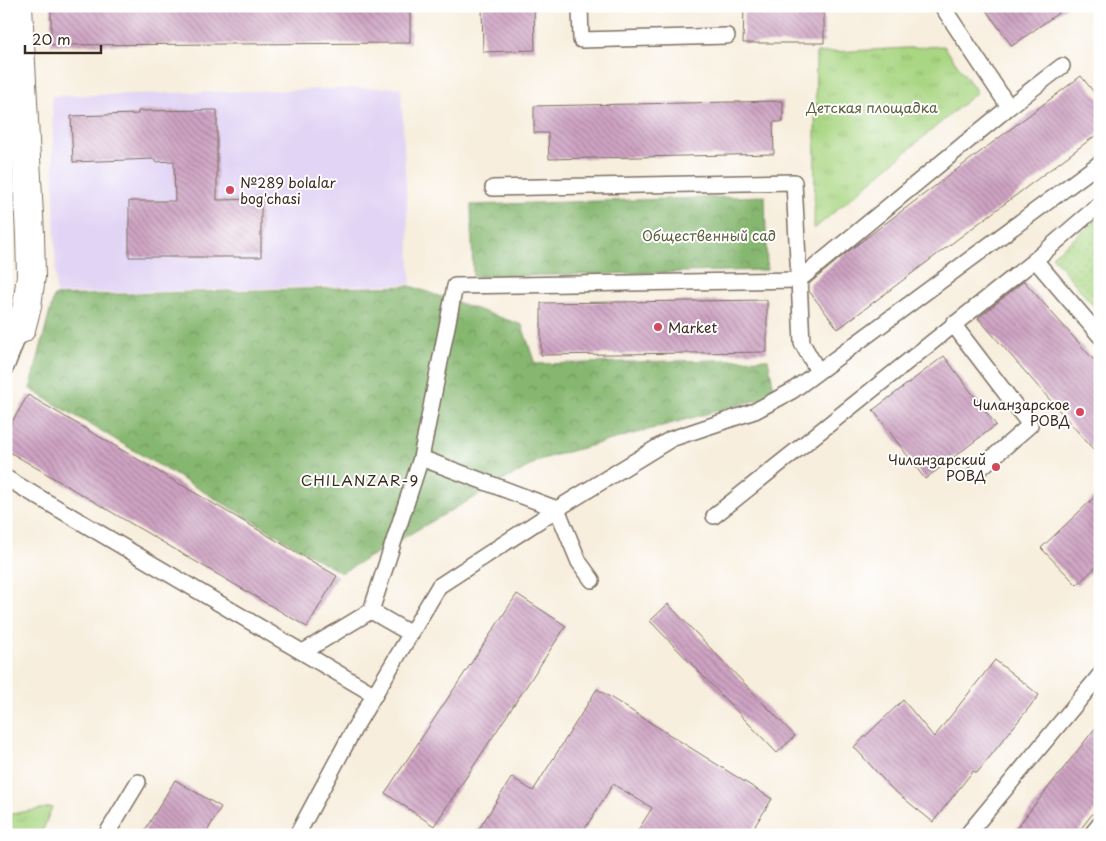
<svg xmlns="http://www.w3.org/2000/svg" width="1106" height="841" font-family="'Playpen Sans',sans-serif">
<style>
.built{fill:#e1d4f4}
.grass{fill:url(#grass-dots);stroke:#728050}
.forest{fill:url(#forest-crowns);stroke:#607047}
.park{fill:url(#park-tufts);stroke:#728050}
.building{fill:url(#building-back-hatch)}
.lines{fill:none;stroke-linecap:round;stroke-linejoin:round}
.service-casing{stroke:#7d6f61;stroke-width:18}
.minor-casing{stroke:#7d6f61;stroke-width:30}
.service{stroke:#fff;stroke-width:15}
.minor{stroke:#fff;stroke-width:28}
.poi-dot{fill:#d1495b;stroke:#fff;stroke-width:2}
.labels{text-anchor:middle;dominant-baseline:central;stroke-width:4;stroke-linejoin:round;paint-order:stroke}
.park-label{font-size:14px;fill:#5c5e3c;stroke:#fff}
.poi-label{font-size:14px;fill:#3b2a1e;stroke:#fff;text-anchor:start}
.neighbourhood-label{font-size:15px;letter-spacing:1px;fill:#3b2a1e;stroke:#fff}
</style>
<defs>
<pattern id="grass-dots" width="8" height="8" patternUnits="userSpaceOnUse" patternTransform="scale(1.25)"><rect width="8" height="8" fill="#a9d682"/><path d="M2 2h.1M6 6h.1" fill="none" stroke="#92b870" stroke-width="1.8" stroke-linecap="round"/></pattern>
<pattern id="forest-crowns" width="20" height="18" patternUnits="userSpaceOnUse" patternTransform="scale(1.25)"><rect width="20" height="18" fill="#86b770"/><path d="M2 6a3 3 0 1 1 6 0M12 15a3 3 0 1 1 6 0" fill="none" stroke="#6f955b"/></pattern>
<pattern id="park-tufts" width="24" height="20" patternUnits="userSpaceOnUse" patternTransform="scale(1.25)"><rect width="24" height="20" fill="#a9d682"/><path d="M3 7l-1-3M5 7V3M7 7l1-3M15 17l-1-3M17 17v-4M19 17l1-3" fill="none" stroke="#92b870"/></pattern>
<pattern id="building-back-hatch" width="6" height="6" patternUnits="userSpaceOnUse" patternTransform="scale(1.25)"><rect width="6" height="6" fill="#cea3c3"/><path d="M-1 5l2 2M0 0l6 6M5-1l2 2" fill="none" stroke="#a8859e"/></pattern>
</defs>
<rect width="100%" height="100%" fill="#fff"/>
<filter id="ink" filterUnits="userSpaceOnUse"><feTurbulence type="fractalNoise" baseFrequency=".02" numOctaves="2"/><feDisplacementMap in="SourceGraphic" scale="10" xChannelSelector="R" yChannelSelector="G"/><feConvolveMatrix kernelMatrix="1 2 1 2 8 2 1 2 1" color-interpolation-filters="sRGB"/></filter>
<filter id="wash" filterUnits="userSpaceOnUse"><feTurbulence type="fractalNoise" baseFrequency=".0096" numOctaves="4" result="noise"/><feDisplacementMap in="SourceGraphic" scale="20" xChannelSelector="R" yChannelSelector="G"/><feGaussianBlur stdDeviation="1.12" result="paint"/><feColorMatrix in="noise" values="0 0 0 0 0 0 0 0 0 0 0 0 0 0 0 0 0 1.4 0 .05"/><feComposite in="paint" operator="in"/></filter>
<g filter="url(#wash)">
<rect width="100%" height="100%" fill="#f7eedd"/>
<path class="built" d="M401,87L411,284L56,294L52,96Z"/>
<path class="grass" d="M1100,218V314L1052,256Z"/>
<g class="forest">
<path d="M765,196L767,270L473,277L471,205Z"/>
<path d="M410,286L522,325L535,364L768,359L775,395L542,459L341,573L30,389L54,296Z"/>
</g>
<g class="park">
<path d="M944,46L977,92L814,229L816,53Z"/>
<path d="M52,807L41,835H6V815Z"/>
</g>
<g id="blocks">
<g class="building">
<path d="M51,6H410V43L51,45Z"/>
<path d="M482,6H534L535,50L483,52Z"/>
<path d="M744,6H824V43H743Z"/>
<path d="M983,6H1068L1012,46Z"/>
<path d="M1081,76L1100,100V132L838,329L809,291V284L850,250Z"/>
<path d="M783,101V122H773L774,154L549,159L548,133H534V106Z"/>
<path d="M217,110V200L261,199V257H129V201H175L174,161L155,162V159L73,162L71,116L138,114V111Z"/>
<path d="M1024,281L1100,367V457L978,318Z"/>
<path d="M767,300V352L541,355V303Z"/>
<path d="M944,356L996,425L925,479L873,410Z"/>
<path d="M28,395L337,576L307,627L6,450V432Z"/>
<path d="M1100,492V563L1077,585L1041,548Z"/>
<path d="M517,594L566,626L434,826L385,793Z"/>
<path d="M668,604L795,736L777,753L650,621Z"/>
<path d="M995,660L1039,695L977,773L973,771L933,822L891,788L854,747L903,700L934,737Z"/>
<path d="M597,689L772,799L749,835H635L652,808L613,784L581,835H475L512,777L533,791Z"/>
<path d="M1100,722V804L1076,835H1011Z"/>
<path d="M175,780L221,807L205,835H142Z"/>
</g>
</g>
</g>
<g filter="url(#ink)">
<use href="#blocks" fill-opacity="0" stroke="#7d6f61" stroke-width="1"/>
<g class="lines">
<defs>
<g id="service">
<path d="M580,6L581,40L727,36"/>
<path d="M942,6L1009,107L1062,66"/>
<path d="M493,188L794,182L799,280L455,286L421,458L557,509L579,562L592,580"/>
<path d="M1100,204L1035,260L1100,336"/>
<path d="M953,324L1030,425L976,472"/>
<path d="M6,367L21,329"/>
<path d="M818,371L802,343L799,280L1009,107"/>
<path d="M6,478L375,695"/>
<path d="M714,516L1035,260"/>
<path d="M371,611L411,634"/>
<path d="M303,652L371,611L421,458"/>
<path d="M106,835L138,782"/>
<path d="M297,835L354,729L439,586L557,509L671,439L755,411L792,391L1100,163"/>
<path d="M967,835L1100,675"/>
<path d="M1091,835L1100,824"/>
</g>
<path id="minor" d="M18,6L30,235L31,276L27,306L21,329"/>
</defs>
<use href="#service" class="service-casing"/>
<use href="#minor" class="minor-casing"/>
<use href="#service" class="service"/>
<use href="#minor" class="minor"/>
</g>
</g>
<g class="poi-dot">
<circle cx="230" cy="190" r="5"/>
<circle cx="658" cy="327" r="5"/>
<circle cx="1080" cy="412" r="5"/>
<circle cx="996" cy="467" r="5"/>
</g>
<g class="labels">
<g class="park-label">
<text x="872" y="107">Детская площадка</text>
<text x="709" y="235">Общественный сад</text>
</g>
<g class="poi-label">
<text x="240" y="182">№289 bolalar<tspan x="240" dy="16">bog'chasi</tspan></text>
<text x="668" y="327">Market</text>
<text x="1070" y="404" text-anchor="end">Чиланзарское<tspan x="1070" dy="16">РОВД</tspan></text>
<text x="986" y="459" text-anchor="end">Чиланзарский<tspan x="986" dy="16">РОВД</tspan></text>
</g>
<g class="neighbourhood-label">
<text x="360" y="479">CHILANZAR-9</text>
</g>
</g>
<rect width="1106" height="841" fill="none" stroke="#fff" stroke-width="25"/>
<path d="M25 45v8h76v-8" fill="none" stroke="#3b2a1e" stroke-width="2.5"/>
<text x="32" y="45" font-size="15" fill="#3b2a1e" stroke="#ffffff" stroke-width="4" paint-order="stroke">20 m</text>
</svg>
